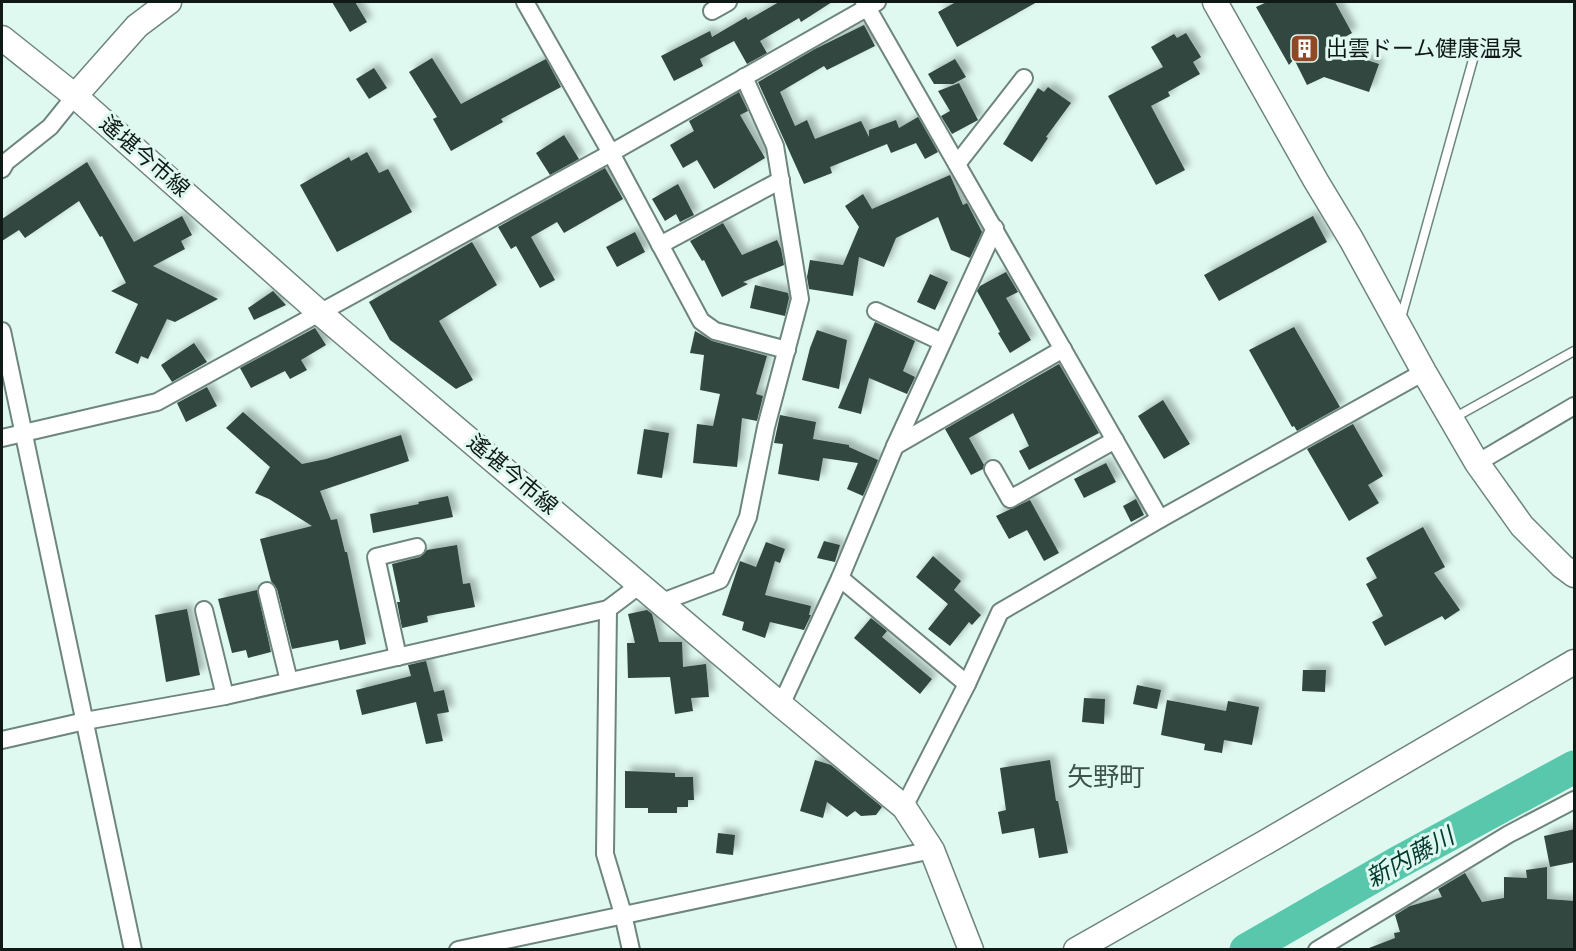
<svg xmlns="http://www.w3.org/2000/svg" width="1576" height="951" font-family="'Sofia Sans Condensed','Noto Sans JP',sans-serif">
<style>
.lines{fill:none;stroke-linecap:round;stroke-linejoin:round}
.river{stroke:#58c7ab;stroke-width:33}
.building{fill:#304640;filter:url(#shadow)}
.lane-casing{stroke:#6e857e;stroke-width:11}
.street-casing{stroke:#6e857e;stroke-width:20}
.secondary-casing{stroke:#6e857e;stroke-width:27}
.lane{stroke:#fff;stroke-width:8}
.street{stroke:#fff;stroke-width:16}
.secondary{stroke:#fff;stroke-width:24}
.labels{text-anchor:middle;dominant-baseline:central;stroke-width:6;stroke-linejoin:round;paint-order:stroke}
.poi-label{font-size:22px;fill:#0f1916;stroke:#dff9f1;text-anchor:start}
.street-label{font-size:22px;fill:#0f1916;stroke:#dff9f1}
.water-label{font-size:24px;font-style:italic;fill:#03382d;stroke:#dff9f1}
.quarter-label{font-size:26px;fill:#3d534c;stroke:#dff9f1}
</style>
<defs>
<filter id="shadow"><feDropShadow dx="5.5" dy="-5.5" stdDeviation="3" flood-color="#0004"/></filter>
</defs>
<rect width="100%" height="100%" fill="#dff9f1"/>
<g class="lines">
<path class="river" d="M1246,950L1397,863L1574,767"/>
</g>
<g class="building">
<path d="M332,2H355L367,22L350,32Z"/>
<path d="M779,2H832L801,22L799,18L760,41L767,53L747,64L734,41L700,59L703,66L674,81L661,56L710,31L712,37L746,17L748,20Z"/>
<path d="M956,2H1037L957,47L938,12Z"/>
<path d="M1267,2H1335L1352,33L1327,47L1379,64L1369,92L1324,77L1307,85L1294,59L1289,65L1256,7Z"/>
<path d="M864,25L875,46L827,70L824,66L780,92L795,126L807,120L815,139L861,121L869,137V130L896,120L899,128L918,117L938,152L925,159L916,143L891,153L887,144L830,167L832,173L804,184L758,82L815,49Z"/>
<path d="M1186,33L1201,57L1193,62L1200,74L1168,92L1170,96L1151,106L1185,170L1156,185L1108,96L1163,67L1151,47L1174,34L1177,38Z"/>
<path d="M432,58L461,104L546,59L561,87L501,119L503,122L451,151L433,119L437,117L409,72Z"/>
<path d="M955,59L966,77L953,84H934L928,74Z"/>
<path d="M374,68L387,88L369,99L356,79Z"/>
<path d="M959,83L978,120L952,134L941,116L950,111L938,91Z"/>
<path d="M1048,87L1071,103L1046,137L1048,138L1032,162L1003,144L1038,88L1044,92Z"/>
<path d="M739,92L748,111L740,115L765,158L714,189L697,160L683,168L670,145L694,131L689,121Z"/>
<path d="M564,135L579,159L550,175L536,153Z"/>
<path d="M367,152L379,173L388,169L412,212L337,252L300,185L349,157L351,161Z"/>
<path d="M87,162L134,242L182,216L192,235L181,241L185,249L153,266L218,299L175,322L167,319L148,359L141,356L138,364L115,353L138,304L111,291L126,283L102,236L100,237L79,201L25,238L19,230L2,241V219Z"/>
<path d="M605,168L623,199L564,233L557,222L531,237L555,280L540,288L516,246L511,249L498,227Z"/>
<path d="M950,175L963,205L967,203L982,232L970,258L951,250L938,217L896,238L884,267L859,257L853,296L809,289L807,277L810,260L843,265L859,227L845,206L863,194L872,209Z"/>
<path d="M678,184L694,215L680,222L676,214L665,221L652,199Z"/>
<path d="M1313,216L1327,242L1219,301L1204,275Z"/>
<path d="M723,223L742,255L777,240L781,249L784,265L743,282L748,284L722,297L704,260L702,261L690,241Z"/>
<path d="M635,232L645,252L617,267L606,247Z"/>
<path d="M472,242L497,285L439,321L473,380L456,389L390,340L369,302Z"/>
<path d="M1006,272L1018,292L1006,298L1031,340L1010,353L998,333L1000,332L977,291L980,286Z"/>
<path d="M930,274L948,282L935,310L917,302Z"/>
<path d="M755,285L788,293L789,298L785,316L750,308Z"/>
<path d="M273,291L286,305L254,320L248,308Z"/>
<path d="M875,322L915,341L903,371L915,377L907,394L869,378L861,414L838,408Z"/>
<path d="M1294,327L1340,407L1297,431L1294,426L1292,427L1249,350Z"/>
<path d="M315,328L326,345L301,360L307,370L290,379L285,371L251,388L240,368Z"/>
<path d="M817,330L847,340L839,389L802,380L810,348Z"/>
<path d="M695,331L712,341L767,356L756,394L763,396L757,421L742,418L737,467L693,463L697,424L713,426L720,394L700,390L704,355L690,353Z"/>
<path d="M194,343L207,362L172,382L161,365Z"/>
<path d="M1059,364L1099,433L1029,470L1019,451L1029,446L1013,413L969,438L984,465L983,469L971,475L945,429Z"/>
<path d="M207,387L217,406L186,422L177,403Z"/>
<path d="M1163,400L1190,444L1164,459L1138,416Z"/>
<path d="M243,412L302,464L326,459L401,435L409,461L320,491L331,520L337,519L345,552H347L366,644L340,650L338,640L292,649L277,589L271,581L260,539L312,526L269,499L255,493L270,467L226,428Z"/>
<path d="M780,415L816,422L813,439L849,445V447L878,460L863,496L847,489L858,463L823,458L819,481L778,474L783,444L774,443Z"/>
<path d="M1353,424L1383,476L1368,485L1379,503L1349,521L1307,449Z"/>
<path d="M644,429L669,433L662,478L637,474Z"/>
<path d="M1106,463L1116,482L1084,498L1074,479Z"/>
<path d="M448,496L453,517L373,533L370,514L419,504L418,502Z"/>
<path d="M1136,499L1144,515L1131,522L1123,506Z"/>
<path d="M1030,500L1059,553L1044,561L1027,530L1009,539L996,516Z"/>
<path d="M1423,527L1445,567L1434,573L1460,610L1445,620L1442,616L1385,646L1372,622L1383,616L1366,584L1377,578L1366,558Z"/>
<path d="M824,541L840,545L835,562L817,558Z"/>
<path d="M766,542L785,549L780,563L775,561L765,595L811,606L809,615H811L804,630L770,622L765,638L742,630L744,622L722,615L740,561L756,567Z"/>
<path d="M457,545L463,584L470,583L475,607L427,616L428,622L402,628L397,602H400L392,564L420,557L427,550Z"/>
<path d="M933,556L961,581L954,590L981,615L972,625L969,622L950,646L928,629L948,604L916,577Z"/>
<path d="M257,590L271,652L248,658L246,650L232,653L218,599Z"/>
<path d="M187,609L200,675L166,682L155,615Z"/>
<path d="M647,610L652,614L659,642H682L683,667L706,664L709,697L691,698L693,711L675,714L670,677L628,678L627,643H635L628,614Z"/>
<path d="M871,618L887,631L882,637L932,679L920,694L854,638Z"/>
<path d="M426,661L434,692L444,690L449,712L437,714L443,741L426,744L416,702L362,715L356,690L411,676L408,665Z"/>
<path d="M1303,670H1326L1325,692L1302,691Z"/>
<path d="M1137,685L1161,690L1157,709L1133,704Z"/>
<path d="M1084,698L1105,699L1104,724L1082,722Z"/>
<path d="M1167,700L1226,711L1228,701L1259,707L1252,745L1224,740L1222,753L1204,750L1205,744L1161,735Z"/>
<path d="M815,760L831,765L882,807L876,815L861,816L855,811L847,817L827,802L823,818L800,811Z"/>
<path d="M1050,760L1056,801H1058L1068,853L1039,858L1034,828L1002,834L998,812L1006,810L1000,768Z"/>
<path d="M625,771L675,773V777H693L694,800H688V807H677V813H648V808H625Z"/>
<path d="M1575,829V862L1550,867L1544,836Z"/>
<path d="M718,833L735,835L733,855L716,853Z"/>
<path d="M1547,867V899L1575,901V950H1369V948L1395,938L1394,933L1400,932L1395,915L1410,906L1442,897L1438,889L1465,873L1482,902L1504,898V877L1527,878L1526,870Z"/>
</g>
<g class="lines">
<defs>
<g id="lane">
<path d="M1401,318L1474,56"/>
<path d="M1452,419L1574,351"/>
</g>
<g id="street">
<path d="M525,2L611,153L701,321L715,331L787,350"/>
<path d="M864,2L1160,519"/>
<path d="M712,11L728,2"/>
<path d="M957,164L1024,78"/>
<path d="M2,169L6,162L50,127L75,96"/>
<path d="M660,245L781,180"/>
<path d="M876,311L942,342"/>
<path d="M2,331L133,950"/>
<path d="M2,438L157,402L611,153L877,2"/>
<path d="M895,446L1063,349"/>
<path d="M1477,463L1574,406"/>
<path d="M993,469L1010,499L1115,440"/>
<path d="M840,578L967,684"/>
<path d="M267,591L289,681"/>
<path d="M662,602L720,580L748,517L766,427L800,299L775,146L744,77"/>
<path d="M608,609L605,854L623,914L631,950"/>
<path d="M204,610L225,696"/>
<path d="M398,657L376,557L417,547"/>
<path d="M781,705L840,578L895,446L995,228"/>
<path d="M2,740L85,721L225,696L608,609L641,584"/>
<path d="M904,807L967,684L1000,612L1160,519L1424,372"/>
<path d="M458,950L932,850"/>
<path d="M1317,950L1509,834L1574,800"/>
</g>
<g id="secondary">
<path d="M1215,2L1316,181L1351,239L1424,372L1477,463L1522,526L1562,566L1574,575"/>
<path d="M2,38L75,96L320,313L781,705L904,807L932,850L971,950"/>
<path d="M75,96L137,26L169,2"/>
<path d="M1076,950L1266,842L1574,662"/>
</g>
</defs>
<use href="#lane" class="lane-casing"/>
<use href="#street" class="street-casing"/>
<use href="#secondary" class="secondary-casing"/>
<use href="#lane" class="lane"/>
<use href="#street" class="street"/>
<use href="#secondary" class="secondary"/>
</g>
<defs>
<symbol id="building-square" viewBox="-11 -11 22 22"><rect x="-9" y="-9" width="18" height="18" rx="4" fill="#904926" stroke="#dff9f1"/><path d="M-4-6H4V6H1V3H-1V6H-4ZM-2.5-4.3h1.7v1.8h-1.7ZM.8-4.3h1.7v1.8H.8ZM-2.5-1h1.7V.8h-1.7ZM.8-1h1.7V.8H.8Z" fill="#fff"/></symbol>
</defs>
<g fill-rule="evenodd">
<use href="#building-square" x="1288" y="32" width="33" height="33"/>
</g>
<g class="labels">
<g class="poi-label">
<text x="1326" y="49">出雲ドーム健康温泉</text>
</g>
<g class="street-label">
<text transform="translate(144 157) rotate(41)">遙堪今市線</text>
<text transform="translate(512 475) rotate(40)">遙堪今市線</text>
</g>
<g class="water-label">
<text transform="translate(1410 858) rotate(-29)">新内藤川</text>
</g>
<g class="quarter-label">
<text x="1106" y="778">矢野町</text>
</g>
</g>
<rect width="1576" height="951" fill="none" stroke="#0f1916" stroke-width="6"/>
</svg>
